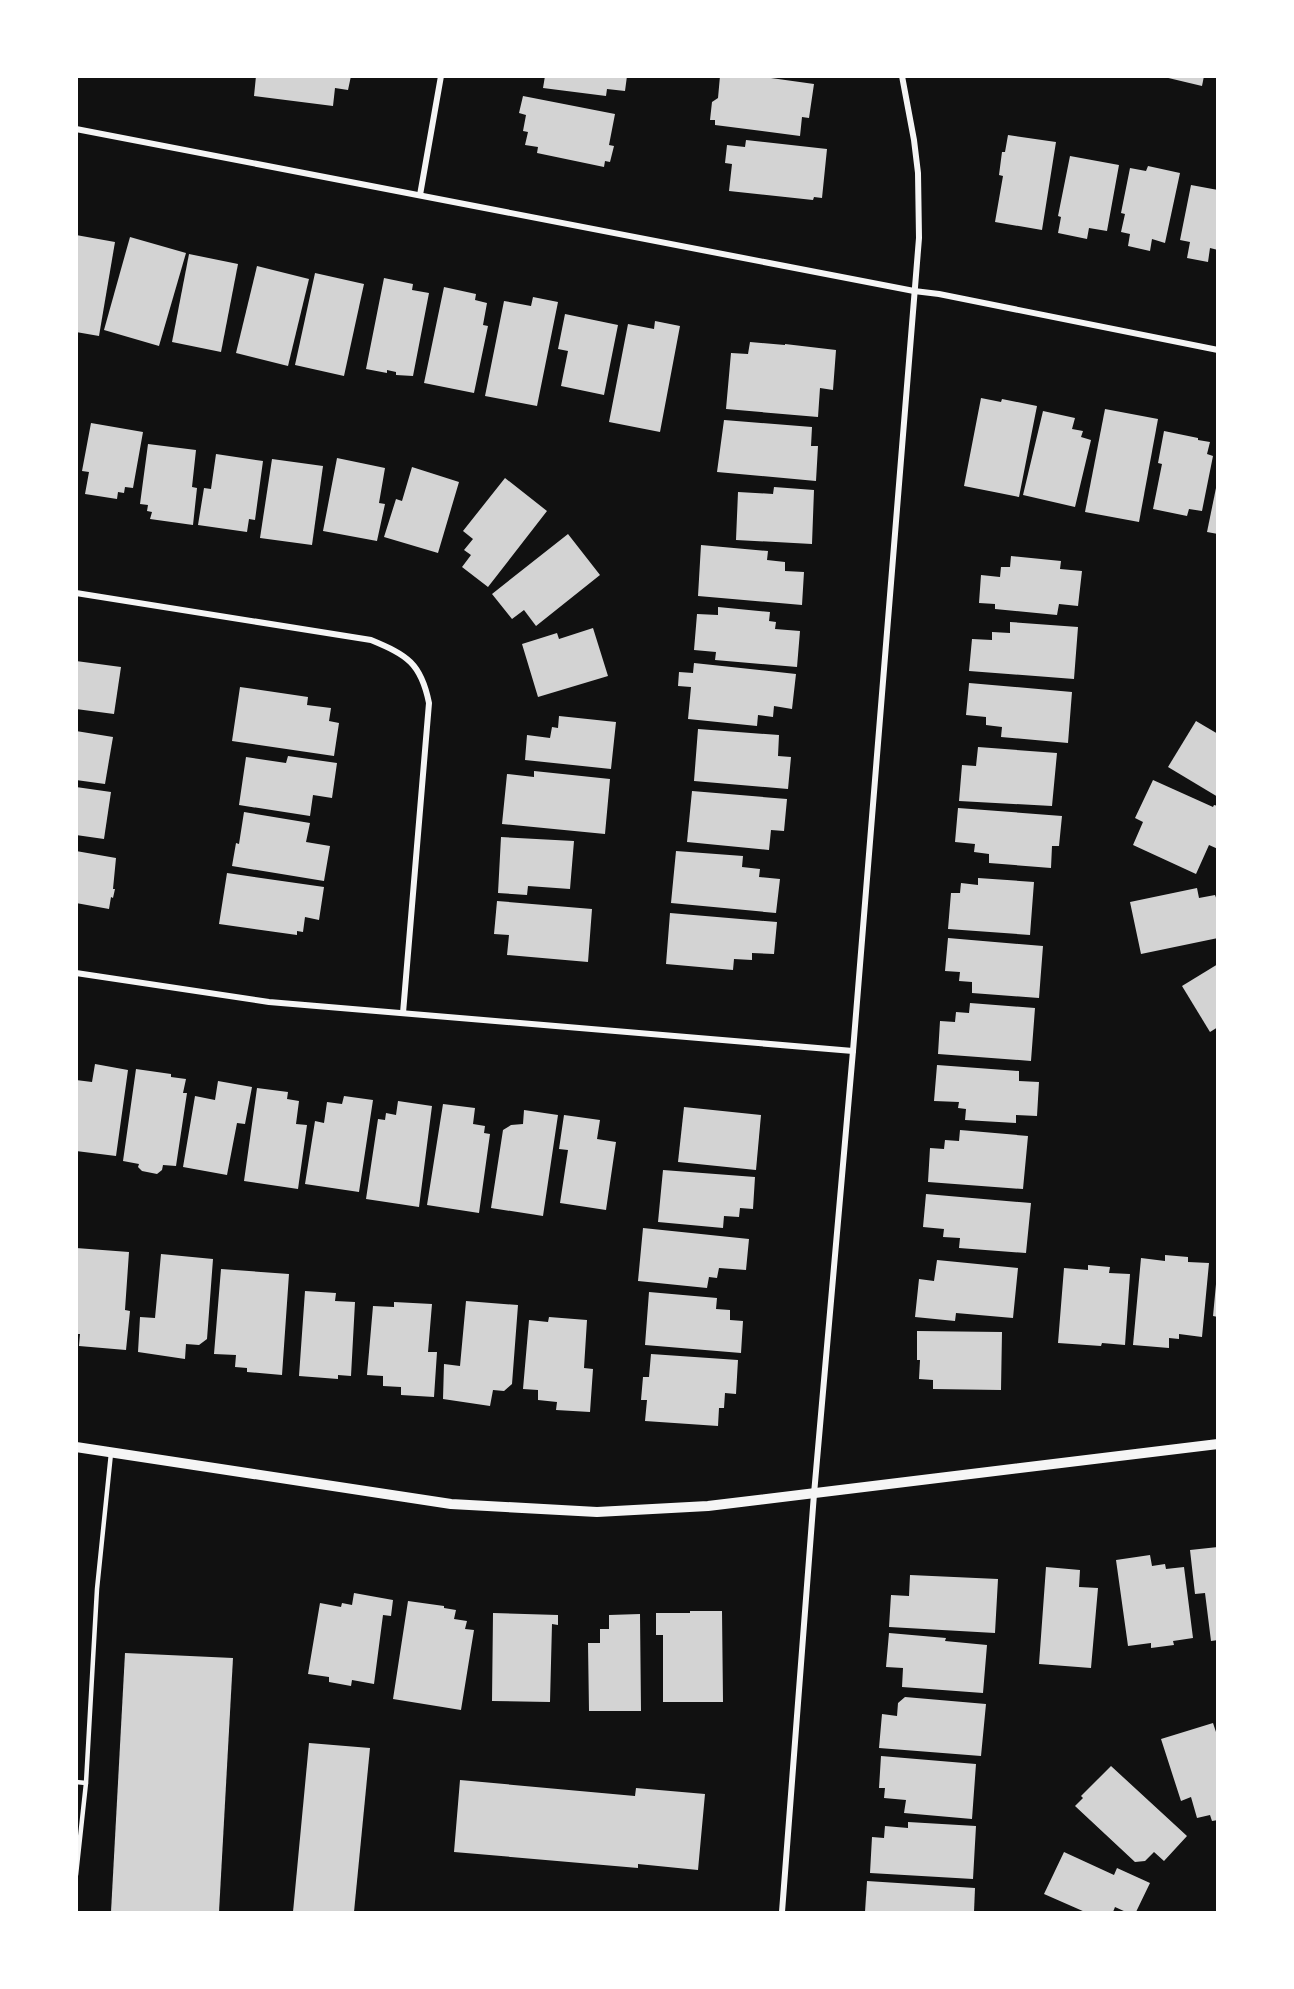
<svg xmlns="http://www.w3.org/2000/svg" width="1294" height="1989" font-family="Montserrat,sans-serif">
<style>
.building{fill:#d3d3d3}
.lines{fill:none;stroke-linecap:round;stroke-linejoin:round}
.service{stroke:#f5f5f5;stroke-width:4.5}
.minor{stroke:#f5f5f5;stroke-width:6}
.tertiary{stroke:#f5f5f5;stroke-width:10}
</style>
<rect width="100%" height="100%" fill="#111"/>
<g class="building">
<path d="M256,76H351L348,90L335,88L333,106L254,96Z"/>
<path d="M545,76H627L625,91L607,89L606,96L543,88Z"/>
<path d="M720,76H757L814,84L809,118L802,117L800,136L715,125V120H710L712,102L718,98Z"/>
<path d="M1160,76H1204L1202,86Z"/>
<path d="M523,96L615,114L609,145L614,146L610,162L605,161L604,167L537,153L538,147L525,145L528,132L523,131L526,115L519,113Z"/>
<path d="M1008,135L1056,142L1042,230L995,222L1003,176L999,175L1002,152H1005Z"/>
<path d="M746,140L827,149L822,198L814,197L813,200L729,191L732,164L725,163L727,145L745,147Z"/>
<path d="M1070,156L1119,165L1107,231L1089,228L1087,239L1058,233L1061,217L1058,216Z"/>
<path d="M1148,166L1180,173L1165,243L1152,239L1150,251L1128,246L1130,234L1121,232L1125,214L1121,213L1130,168L1146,171Z"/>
<path d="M1191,185L1218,190V250L1210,248L1208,262L1187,258L1190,242L1180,240Z"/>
<path d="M76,235L115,242L99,336L76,332Z"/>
<path d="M130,237L186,253L159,346L104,330Z"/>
<path d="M189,254L238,264L221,352L172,342Z"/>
<path d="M257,266L309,279L288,366L236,353Z"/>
<path d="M315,273L364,284L344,376L295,365Z"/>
<path d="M384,278L413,284L412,290L429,293L413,376L396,375V372L387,370V373L366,369Z"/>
<path d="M444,287L476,294L475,300L487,303L483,325L488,326L474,393L424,383Z"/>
<path d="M533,297L558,302L537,406L485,396L504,301L531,306Z"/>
<path d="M565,314L618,325L604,395L561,386L568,351L558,349Z"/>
<path d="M655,321L680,326L660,432L609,422L628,324L654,329Z"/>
<path d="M750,342L785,345V344L836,350L833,390L820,388L818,417L726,409L731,353L748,354Z"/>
<path d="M981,398L1001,402L1002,399L1037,406L1019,497L964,486Z"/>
<path d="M1105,409L1158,419L1139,522L1085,512Z"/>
<path d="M1043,411L1075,418L1072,429L1083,431L1081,437L1091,440L1075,507L1023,495Z"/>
<path d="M724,420L812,427L811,446H818L816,481L717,472Z"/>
<path d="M91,423L143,432L133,488L125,487L124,493L118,492L117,499L85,494L89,472L82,471Z"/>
<path d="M1164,431L1198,438V440L1210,442L1207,454L1213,456L1202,511L1189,509L1187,516L1153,509L1162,464L1158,463Z"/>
<path d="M148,444L196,450L192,487L197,488L193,525L150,519L152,512L147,511L148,505L140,504Z"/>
<path d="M216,454L263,461L255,520L249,519L247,532L198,525L204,488L211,489Z"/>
<path d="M337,458L385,468L379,503L385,504L377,541L323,531Z"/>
<path d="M272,459L323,466L312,545L260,538Z"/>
<path d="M412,467L459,482L438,553L384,537L396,499L402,501Z"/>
<path d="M505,478L547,511L488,587L462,567L471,555L464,550L473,539L463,531Z"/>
<path d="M774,487L814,490L812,544L736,540L738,492L773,494Z"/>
<path d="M1216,488H1218V534L1207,532Z"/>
<path d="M568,534L600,575L536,626L524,610L512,619L492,594Z"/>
<path d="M701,545L768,551L767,560L785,562V571L804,572L802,605L698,596Z"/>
<path d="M1011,556L1061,561L1060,569L1082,571L1078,606L1059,604L1057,615L995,609V604L979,603L981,575L1000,577L1001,567H1010Z"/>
<path d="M718,607L770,612L769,621L776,622L775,629L800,631L797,667L715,660L716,652L694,650L697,614L718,615Z"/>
<path d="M1010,622L1078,627L1074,679L969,671L972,639L992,640V632L1010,633Z"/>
<path d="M593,628L608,676L538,697L522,644L557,633L559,639Z"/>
<path d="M76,661L121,667L114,714L76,709Z"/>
<path d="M694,663L796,674L792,709L774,706L773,717L758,715L757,726L688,719L691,687L678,686L679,672L693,673Z"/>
<path d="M969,683L1072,692L1068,743L1001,737L1002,727L986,725V717L966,715Z"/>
<path d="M240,687L308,697L307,705L331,708L329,721L339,723L334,756L232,741Z"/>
<path d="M559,716L616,722L611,769L525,760L527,735L550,738L552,727L558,728Z"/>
<path d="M1196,721L1218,734V797L1168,767Z"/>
<path d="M698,729L779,735L778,756L791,757L788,789L694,781Z"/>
<path d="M76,731L113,737L105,784L76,780Z"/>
<path d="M978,747L1057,753L1052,806L959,801L962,765L976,766Z"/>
<path d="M288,756L337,763L332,798L313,795L310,816L239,805L246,757L286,763Z"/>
<path d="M534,771L610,779L605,834L502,824L507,774L534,777Z"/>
<path d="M1153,780L1213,807L1214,805L1218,806V849L1209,845L1196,874L1133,845L1143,822L1135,818Z"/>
<path d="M76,787L111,792L104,839L76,835Z"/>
<path d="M692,791L787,799L784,831L771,830L769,850L687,842Z"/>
<path d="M958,808L1062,816L1059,846H1052L1051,868L989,863V854L974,852L975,844L955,842Z"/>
<path d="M244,812L310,823L306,842L330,846L324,881L232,866L236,843L239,844Z"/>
<path d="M501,837L574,841L570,889L528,886L527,895L498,893Z"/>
<path d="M76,851L116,858L113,889H115L113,898L111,897L109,909L76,903Z"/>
<path d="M676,851L743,856L742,867L760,869L759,877L780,879L776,913L671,903Z"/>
<path d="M227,873L324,887L319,920L305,917L303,932L297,931V935L219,924Z"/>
<path d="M978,878L1034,882L1030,935L948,929L951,893H960L961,883L978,885Z"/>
<path d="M1197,888L1199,898L1215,895L1218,903V938L1141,954L1130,902Z"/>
<path d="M497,901L592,909L588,962L507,955L509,935L494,934Z"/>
<path d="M670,913L777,922L774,954L752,953V960L734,959L733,970L666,964Z"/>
<path d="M948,938L1043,946L1039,998L972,993V982L959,981L960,972L945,971Z"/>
<path d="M1218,964V1027L1210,1032L1182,986Z"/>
<path d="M970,1003L1035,1008L1031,1061L938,1054L940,1021L955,1022L956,1012L969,1013Z"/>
<path d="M95,1064L128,1070L116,1156L76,1151V1080L92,1082Z"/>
<path d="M937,1065L1019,1071V1081L1039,1082L1037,1116L1016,1115V1123L965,1120L966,1109L958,1108L959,1102L934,1101Z"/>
<path d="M136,1069L171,1074V1077L186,1079L183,1093H187L176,1166L163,1165L162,1170L157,1174L142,1171L138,1167L139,1164L123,1161Z"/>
<path d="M218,1081L252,1087L245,1124L237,1123L227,1175L183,1167L195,1096L215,1100Z"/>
<path d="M257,1088L288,1092L287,1099L299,1101L296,1124L307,1125L298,1189L244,1181Z"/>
<path d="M344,1096L373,1100L359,1192L305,1184L315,1121L324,1123L327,1102L342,1104Z"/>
<path d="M398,1101L432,1106L419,1207L366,1199L378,1119L385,1120L386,1113L396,1115Z"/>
<path d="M443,1104L475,1108L473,1124L485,1126L484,1133L490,1134L479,1213L427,1205Z"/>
<path d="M684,1107L761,1115L756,1170L678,1162Z"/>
<path d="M524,1110L558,1115L543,1216L491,1208L503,1130L511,1125L523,1124Z"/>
<path d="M564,1115L600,1120L597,1139L616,1142L606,1210L560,1203L568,1150L559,1149Z"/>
<path d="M960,1130L1028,1136L1023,1189L928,1182L930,1148L944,1149L945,1140L959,1141Z"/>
<path d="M663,1170L755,1177L753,1209L740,1208L739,1217L724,1216L723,1228L658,1222Z"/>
<path d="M926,1194L1031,1203L1026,1253L959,1248L960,1238L943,1237L944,1229L923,1227Z"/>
<path d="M643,1228L749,1239L746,1270L719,1268L717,1278L709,1277L707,1288L638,1281Z"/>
<path d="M76,1248L129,1252L125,1310L130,1311L126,1350L79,1346L80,1334H76Z"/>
<path d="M161,1254L213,1259L207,1339L199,1345L186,1344L185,1359L138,1352L140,1317L155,1318Z"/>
<path d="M1165,1255L1188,1257V1262L1209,1263L1202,1337L1179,1334V1339L1169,1338V1348L1133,1345L1141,1258L1165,1261Z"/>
<path d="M937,1260L1018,1268L1013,1318L956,1313L955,1321L915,1317L919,1279L934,1281Z"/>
<path d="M1088,1265L1110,1267L1109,1273L1130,1274L1125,1345L1102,1343L1101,1346L1058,1343L1064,1268L1088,1270Z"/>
<path d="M221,1269L289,1274L282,1375L247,1372V1368L235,1367L236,1355L214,1354Z"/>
<path d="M1216,1284H1218V1317L1213,1316Z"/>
<path d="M305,1291L336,1293L335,1301L355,1302L351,1376L338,1375V1379L299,1376Z"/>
<path d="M649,1292L717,1298L716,1309L730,1310V1320L743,1321L741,1353L645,1345Z"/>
<path d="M466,1301L518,1305L512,1384L504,1391L493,1390L490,1406L443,1399L444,1364L460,1366Z"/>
<path d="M394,1302L432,1304L428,1352H437L434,1397L401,1395V1387L383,1386V1376L367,1375L373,1306L394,1307Z"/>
<path d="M549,1317L587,1320L584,1368L593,1369L590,1412L556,1410L557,1402L538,1400V1390L523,1389L529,1320L548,1322Z"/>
<path d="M917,1331L1002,1332L1001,1390L933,1389V1380L919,1379L920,1360H917Z"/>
<path d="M651,1354L738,1360L736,1394L725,1393L724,1408H719L718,1426L645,1421L647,1400H641L643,1377H649Z"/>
<path d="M1218,1547V1640L1211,1641L1205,1593L1195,1594L1190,1550Z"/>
<path d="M1150,1555L1152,1566L1165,1564L1166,1569L1184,1567L1193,1638L1173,1641L1174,1645L1151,1648V1643L1128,1646L1116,1560Z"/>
<path d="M1046,1567L1080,1570L1079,1587L1098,1588L1091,1668L1039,1664Z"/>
<path d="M910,1575L998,1579L995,1633L889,1627L891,1595L909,1596Z"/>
<path d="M354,1593L393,1600L391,1616L383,1615L374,1684L352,1680L351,1686L329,1682V1677L308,1674L320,1603L341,1607L342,1603L352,1605Z"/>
<path d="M408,1601L444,1606V1608L456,1610L454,1619L467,1621L465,1629L474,1630L461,1710L393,1699Z"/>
<path d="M690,1611H722L723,1702H663V1635H656V1613H690Z"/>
<path d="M493,1613L558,1615V1625L552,1624L550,1702L492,1701Z"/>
<path d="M640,1614L641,1711H589L588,1643H600V1629H609V1615Z"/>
<path d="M889,1633L946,1638L945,1641L987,1645L983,1693L902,1687L903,1668L886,1667Z"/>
<path d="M125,1653L233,1658L219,1912H111Z"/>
<path d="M905,1697L986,1704L981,1756L879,1748L882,1714L897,1716L898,1703Z"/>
<path d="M1213,1723L1218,1738V1820L1212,1821L1210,1815L1197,1818L1191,1797L1181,1801L1161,1739Z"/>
<path d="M309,1743L370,1748L354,1912H293Z"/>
<path d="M881,1756L976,1764L972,1819L904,1813L906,1800L884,1798L885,1788H879Z"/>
<path d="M1111,1766L1187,1836L1164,1861L1154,1852L1145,1861L1135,1862L1075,1806L1083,1798L1081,1796Z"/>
<path d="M460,1780L635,1796L636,1788L705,1794L698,1870L638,1864V1868L454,1852Z"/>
<path d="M908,1822L976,1826L973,1879L870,1873L872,1837L884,1838L885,1826L908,1828Z"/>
<path d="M1064,1852L1114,1875L1117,1868L1150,1883L1136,1912H1126L1115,1907L1113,1912H1085L1044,1894Z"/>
<path d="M867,1881L975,1888L974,1912H865Z"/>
</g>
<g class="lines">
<g class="service">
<path d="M76,1782L86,1783"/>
<path d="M76,1875L86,1783L97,1589L111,1453"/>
</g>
<g class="minor">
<path d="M76,129L914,291L939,294L1218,350"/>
<path d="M420,195L441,76"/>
<path d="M76,593L371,640C407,655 421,663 429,703L403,1013"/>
<path d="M76,973L269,1002L853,1051"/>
<path d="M782,1912L814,1494L853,1051L919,238L918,173L914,140L902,76"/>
</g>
<path class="tertiary" d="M76,1447L451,1504L597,1512L708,1506L1218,1444"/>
</g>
<rect width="1294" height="1989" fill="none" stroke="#ffffff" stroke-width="156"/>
</svg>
